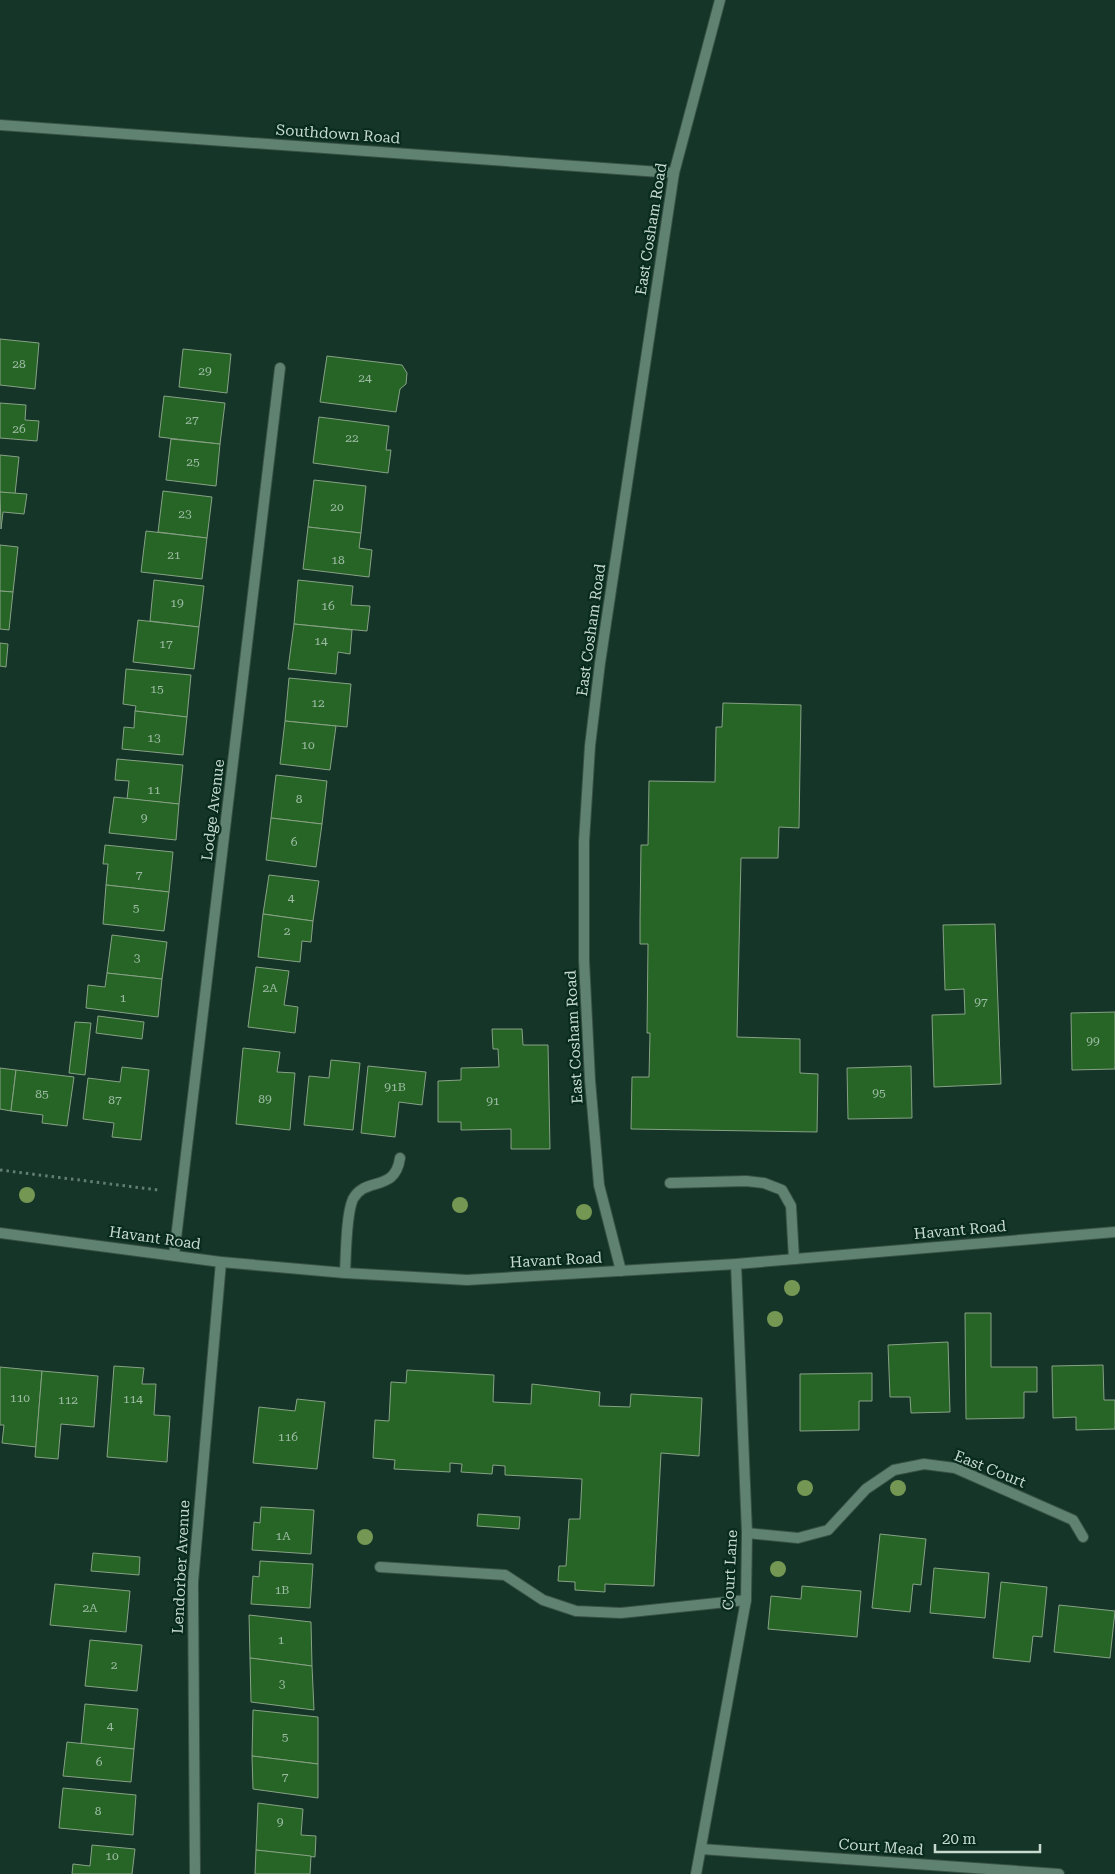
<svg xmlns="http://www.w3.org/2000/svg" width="1115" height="1874" font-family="'Roboto Serif',serif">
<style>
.building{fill:#266526;stroke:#88a186}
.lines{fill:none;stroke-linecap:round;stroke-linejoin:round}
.service-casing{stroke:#385145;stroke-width:12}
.minor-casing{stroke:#385145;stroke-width:12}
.tertiary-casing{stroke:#385145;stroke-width:12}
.path{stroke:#637e72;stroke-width:3;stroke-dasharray:2.5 4;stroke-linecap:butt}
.service{stroke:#5f8271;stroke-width:10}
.minor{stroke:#5f8271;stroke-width:10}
.tertiary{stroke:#5f8271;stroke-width:10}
.tree{fill:#759754}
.labels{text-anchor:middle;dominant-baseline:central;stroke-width:4.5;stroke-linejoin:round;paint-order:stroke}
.number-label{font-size:12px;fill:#9fbda6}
.street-label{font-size:15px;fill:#c7dad0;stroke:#082b1d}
</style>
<rect width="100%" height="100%" fill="#143527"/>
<g class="building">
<path d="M0,339L39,343L35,389L0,385Z"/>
<path d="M183,349L231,354L227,393L179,387Z"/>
<path d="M327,356L402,365L407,373L406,384L400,389L396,412L320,402Z"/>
<path d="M164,396L225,403L220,444L159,437Z"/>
<path d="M0,403L26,405L25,420L39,421L37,441L0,438Z"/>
<path d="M319,417L389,426L386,450H391L388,473L313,463Z"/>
<path d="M171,439L220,444L216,486L166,480Z"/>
<path d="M0,455L19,457L15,494L0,492Z"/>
<path d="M314,480L366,486L361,533L308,527Z"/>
<path d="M163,491L212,497L207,538L158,532Z"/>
<path d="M0,492L27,494L24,514L3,512L1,529Z"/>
<path d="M308,527L361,533L359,548L372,550L369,577L303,569Z"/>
<path d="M146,531L207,538L202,579L141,572Z"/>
<path d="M0,545L18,547L13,592L0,591Z"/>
<path d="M154,580L204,586L199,627L150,621Z"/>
<path d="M298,580L353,586L351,605L370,606L367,631L294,624Z"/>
<path d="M0,591L13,592L9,630L0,629Z"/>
<path d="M138,620L199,627L194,669L133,662Z"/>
<path d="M294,624L352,630L350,654L338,652L336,674L288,669Z"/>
<path d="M0,643L8,644L6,667L0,666Z"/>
<path d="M126,669L191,675L187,717L135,711L136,706L123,704Z"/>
<path d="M289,678L351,684L347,727L285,721Z"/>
<path d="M723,703L801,705L799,828L779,827L778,858H741L737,1037L800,1039V1073L818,1074L817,1132L631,1129L632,1077H649L650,1033H647L648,944H640V920L641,845H648L649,781L715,782L716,727H722Z"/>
<path d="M135,711L187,717L183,755L122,749L124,727L134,728Z"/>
<path d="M285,721L336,726L330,770L280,764Z"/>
<path d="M117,759L183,765L179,804L127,799L129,781L115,780Z"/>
<path d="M276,775L327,781L322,824L271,818Z"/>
<path d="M114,797L179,804L176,840L109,833Z"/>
<path d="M271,818L322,824L316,867L266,860Z"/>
<path d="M105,845L173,852L169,892L106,885L108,864H103Z"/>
<path d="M269,875L319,881L313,921L263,914Z"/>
<path d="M106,885L169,892L164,931L103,924Z"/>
<path d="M263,914L313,921L311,942L302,941L300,962L258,957Z"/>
<path d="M995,924L1001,1084L934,1087L932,1015L965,1014L964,989L945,990L943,925Z"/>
<path d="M112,935L167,942L162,979L107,973Z"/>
<path d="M256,967L289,971L284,1005L298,1007L295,1033L248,1027Z"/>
<path d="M107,973L162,979L158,1017L86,1008L88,985L105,987Z"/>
<path d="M1115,1012V1069L1072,1070L1071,1013Z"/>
<path d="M98,1016L144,1022L142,1039L96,1033Z"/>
<path d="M75,1022L91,1023L85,1075L69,1073Z"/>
<path d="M492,1029H522L523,1045H548L550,1149H511V1129L461,1130V1122H438V1081L461,1080V1068L499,1067L498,1049H493Z"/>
<path d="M243,1048L280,1052L277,1072L295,1073L290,1130L236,1124Z"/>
<path d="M331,1060L360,1063L353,1130L304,1125L309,1076L329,1078Z"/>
<path d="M368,1066L426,1072L422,1105L399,1102L395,1137L361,1133Z"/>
<path d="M911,1066L912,1118L848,1119L847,1068Z"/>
<path d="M122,1067L149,1070L141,1140L112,1137L114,1123L83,1119L88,1078L120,1082Z"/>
<path d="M0,1068L16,1070L11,1111L0,1109Z"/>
<path d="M16,1070L74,1077L67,1126L42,1123L43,1115L11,1111Z"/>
<path d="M965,1313H991V1367H1037V1392H1024V1418L966,1419Z"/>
<path d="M948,1342L950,1412L911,1413L910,1397H890L888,1345Z"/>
<path d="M1103,1365L1104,1400H1115V1429L1076,1430V1417L1053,1418L1052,1366Z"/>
<path d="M114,1366L144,1368L142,1384H156L154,1415L170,1416L167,1462L107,1457Z"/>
<path d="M0,1367L42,1371L36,1447L2,1443L4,1425H0Z"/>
<path d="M407,1370L494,1375L493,1402L531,1404L532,1384L600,1392L599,1406L630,1407L631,1394L702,1398L699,1456L661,1453L654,1586L605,1584V1592L575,1590V1582L558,1581L559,1566H566L569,1519H580L582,1479L505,1475V1466L493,1465L492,1474L461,1472L462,1464L450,1463V1472L394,1469L395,1460L373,1458L375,1420L389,1421L391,1382L406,1383Z"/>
<path d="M42,1371L98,1376L94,1427L61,1424L58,1459L35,1457Z"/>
<path d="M872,1373V1401H859V1430L800,1431V1374Z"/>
<path d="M297,1399L325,1402L317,1469L253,1463L259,1407L295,1411Z"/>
<path d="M261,1507L314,1510L311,1554L252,1550L254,1522L260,1523Z"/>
<path d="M478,1514L520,1517L519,1529L477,1526Z"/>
<path d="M880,1534L926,1539L921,1585L913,1584L910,1612L872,1608Z"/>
<path d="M93,1553L140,1557L139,1575L91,1571Z"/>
<path d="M260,1561L313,1564L310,1608L251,1604L253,1576L259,1577Z"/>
<path d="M934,1568L989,1573L985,1618L930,1613Z"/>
<path d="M1001,1582L1047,1587L1042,1637L1033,1636L1030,1662L993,1658Z"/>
<path d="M55,1584L130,1591L126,1632L50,1625Z"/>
<path d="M802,1586L861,1591L857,1637L768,1629L771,1596L801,1599Z"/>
<path d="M1059,1605L1115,1611L1110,1658L1054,1652Z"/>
<path d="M249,1615L311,1622L312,1666L250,1658Z"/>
<path d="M90,1640L142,1645L137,1691L85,1686Z"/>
<path d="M250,1658L312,1666L314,1710L251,1702Z"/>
<path d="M85,1704L138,1709L134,1749L81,1744Z"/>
<path d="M253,1710L318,1717V1764L252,1756Z"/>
<path d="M67,1742L134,1749L131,1782L63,1776Z"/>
<path d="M252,1756L318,1764V1798L253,1789Z"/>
<path d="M63,1788L136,1795L133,1835L59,1828Z"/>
<path d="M258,1803L303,1809L301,1835L316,1836L315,1857L256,1850Z"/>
<path d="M92,1845L135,1849L132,1874H72L73,1864L90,1866Z"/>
<path d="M256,1850L311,1856L310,1874H255Z"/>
</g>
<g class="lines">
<defs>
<g id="service">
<path d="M670,1183L746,1181L764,1183L782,1190L791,1206L794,1259"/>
<path d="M345,1273C346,1255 346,1214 353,1199C365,1176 395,1193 400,1158"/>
<path d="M380,1567L505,1575L543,1600L576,1611L621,1613L746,1600"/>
</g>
<g id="minor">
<path d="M0,125L674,173"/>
<path d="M174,1255L280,368"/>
<path d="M621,1271L599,1185L590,1080L584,960V842L590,746L600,663L674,173L720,0"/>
<path d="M747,1533L798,1538L828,1530L866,1489L894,1470L924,1464L955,1468L1073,1520L1083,1537"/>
<path d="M701,1849L1059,1874"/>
<path d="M195,1874L193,1582L221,1262"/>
<path d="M696,1874L746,1600L747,1533L736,1264"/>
</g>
<path id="tertiary" d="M0,1233L221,1262L345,1273L467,1280L736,1264L1115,1232"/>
</defs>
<use href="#service" class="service-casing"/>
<use href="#minor" class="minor-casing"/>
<use href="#tertiary" class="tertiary-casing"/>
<path class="path" d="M0,1170L158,1190"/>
<use href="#service" class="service"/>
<use href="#minor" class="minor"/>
<use href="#tertiary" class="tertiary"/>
</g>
<g class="tree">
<circle cx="27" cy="1195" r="8"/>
<circle cx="460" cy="1205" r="8"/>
<circle cx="584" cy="1212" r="8"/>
<circle cx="792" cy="1288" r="8"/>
<circle cx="775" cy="1319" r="8"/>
<circle cx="805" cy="1488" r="8"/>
<circle cx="898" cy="1488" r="8"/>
<circle cx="365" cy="1537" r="8"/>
<circle cx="778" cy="1569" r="8"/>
</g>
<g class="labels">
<g class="number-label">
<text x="19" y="364">28</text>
<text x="205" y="371">29</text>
<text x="365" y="378">24</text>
<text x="192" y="420">27</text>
<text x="19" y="429">26</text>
<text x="352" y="438">22</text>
<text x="193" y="462">25</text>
<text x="337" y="507">20</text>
<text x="185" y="514">23</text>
<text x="174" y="555">21</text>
<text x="338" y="560">18</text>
<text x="177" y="603">19</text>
<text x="328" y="606">16</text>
<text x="321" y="641">14</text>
<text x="166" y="644">17</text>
<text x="157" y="689">15</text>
<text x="318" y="703">12</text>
<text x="154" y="738">13</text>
<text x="308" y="745">10</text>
<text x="154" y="790">11</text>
<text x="299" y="799">8</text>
<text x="144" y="818">9</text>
<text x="294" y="842">6</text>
<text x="139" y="875">7</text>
<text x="291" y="898">4</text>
<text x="136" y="908">5</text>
<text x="287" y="931">2</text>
<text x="137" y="958">3</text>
<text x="270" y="988">2A</text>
<text x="123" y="998">1</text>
<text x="981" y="1002">97</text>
<text x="1093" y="1041">99</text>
<text x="395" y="1087">91B</text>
<text x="879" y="1093">95</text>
<text x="42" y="1094">85</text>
<text x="265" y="1099">89</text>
<text x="115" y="1100">87</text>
<text x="493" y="1101">91</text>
<text x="20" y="1398">110</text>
<text x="133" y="1399">114</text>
<text x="68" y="1400">112</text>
<text x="288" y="1437">116</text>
<text x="283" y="1536">1A</text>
<text x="282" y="1590">1B</text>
<text x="90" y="1608">2A</text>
<text x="281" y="1640">1</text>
<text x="114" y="1665">2</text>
<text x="282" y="1684">3</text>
<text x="110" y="1726">4</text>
<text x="285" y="1737">5</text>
<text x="99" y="1762">6</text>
<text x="285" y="1777">7</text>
<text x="98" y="1811">8</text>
<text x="280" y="1822">9</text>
<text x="112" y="1856">10</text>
</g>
<g class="street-label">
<text transform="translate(338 134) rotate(4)">Southdown Road</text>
<text transform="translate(651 229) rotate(-81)">East Cosham Road</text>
<text transform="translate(591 630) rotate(-82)">East Cosham Road</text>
<text transform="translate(213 810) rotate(-83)">Lodge Avenue</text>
<text transform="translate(574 1037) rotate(-93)">East Cosham Road</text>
<text transform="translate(960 1230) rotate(-5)">Havant Road</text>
<text transform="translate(155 1238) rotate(8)">Havant Road</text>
<text transform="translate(556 1260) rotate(-3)">Havant Road</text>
<text transform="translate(990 1469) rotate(22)">East Court</text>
<text transform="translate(181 1567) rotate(-87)">Lendorber Avenue</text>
<text transform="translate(730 1570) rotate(-87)">Court Lane</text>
<text transform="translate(881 1847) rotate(4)">Court Mead</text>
</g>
</g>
<path d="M935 1844v8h105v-8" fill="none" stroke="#c7dad0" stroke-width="2.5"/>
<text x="942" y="1844" font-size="15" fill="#c7dad0" stroke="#082b1d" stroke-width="4" paint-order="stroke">20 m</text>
</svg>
